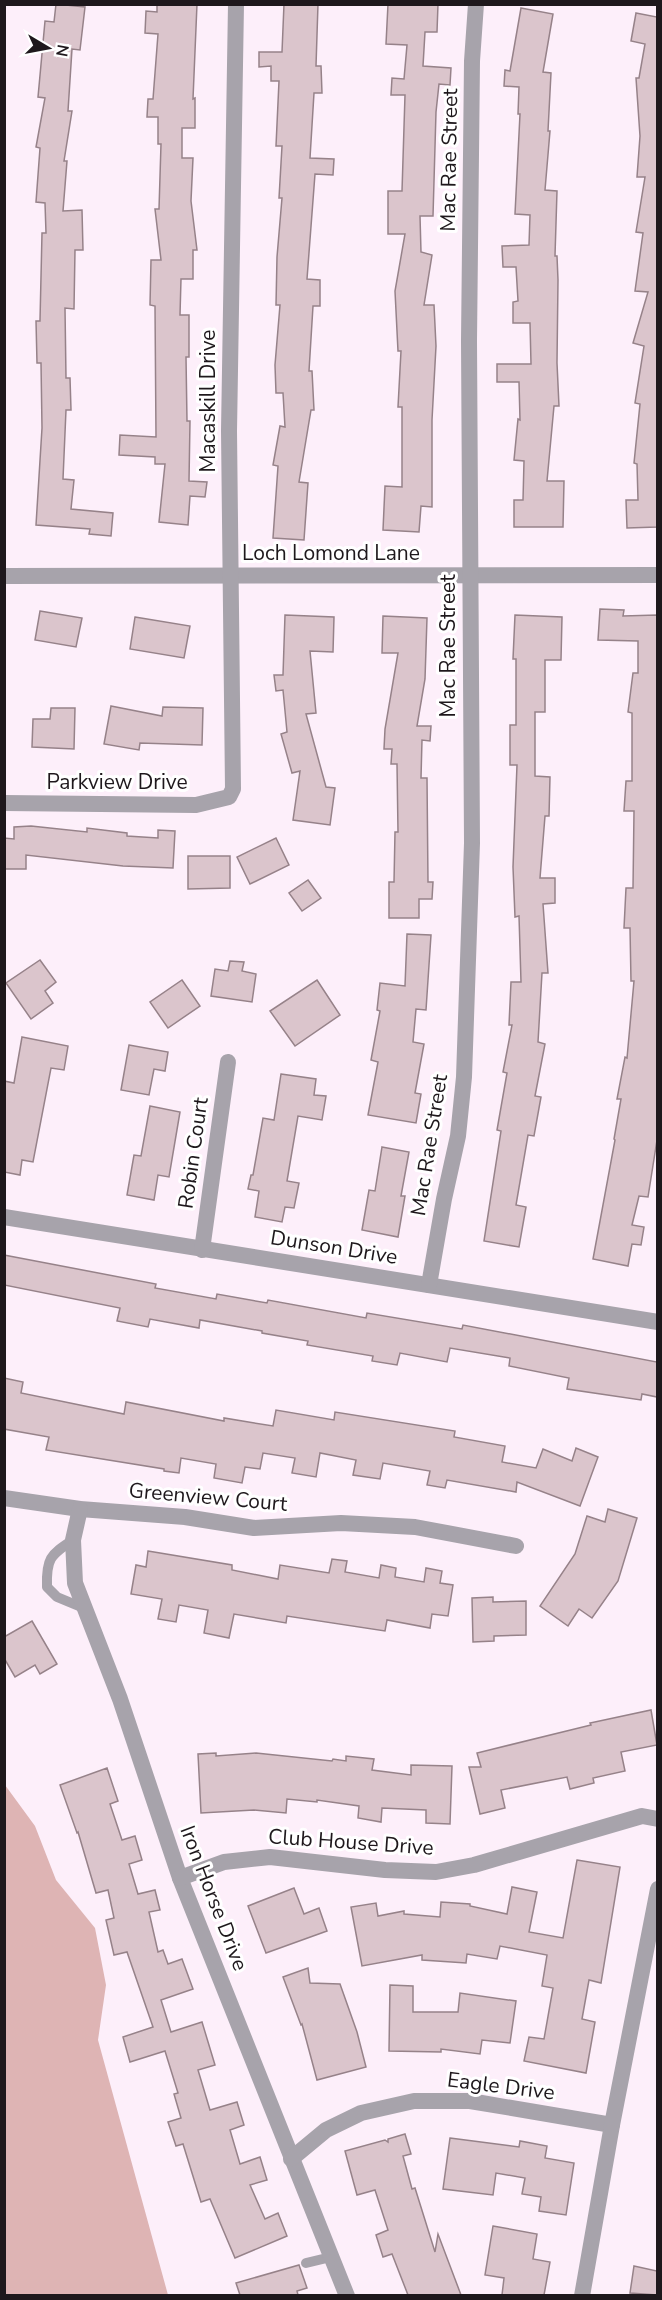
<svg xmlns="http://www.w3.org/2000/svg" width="662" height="2300" font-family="'Nunito Sans',sans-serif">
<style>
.green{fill:#deb4b4}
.building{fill:#dbc5cc;stroke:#968289;stroke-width:1.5}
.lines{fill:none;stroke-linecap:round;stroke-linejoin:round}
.service{stroke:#a7a3ab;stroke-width:10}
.minor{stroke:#a7a3ab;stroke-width:16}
.labels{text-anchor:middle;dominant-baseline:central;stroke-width:6;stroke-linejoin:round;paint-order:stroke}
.street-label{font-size:21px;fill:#1e181c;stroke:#fff}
</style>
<rect width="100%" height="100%" fill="#fdeffa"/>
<path class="green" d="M5,1785L35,1826L56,1880L95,1928L106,1985L98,2040L168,2295H5Z"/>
<g class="building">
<path d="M56,4L85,7L80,50L72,49L68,111H72L64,161H67L63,211L82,210L83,250H75L74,309L65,308L66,378H70L71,410H66L63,479L74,480L71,509L113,513L111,536L89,534L90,529L36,525L42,428L41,363H37L36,321H40L42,233H46L45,203L36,202L40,148L36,147L45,98L38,97L45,21L54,22Z"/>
<path d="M157,4H197L193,99L195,98V128H182V158H193L191,201L197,250H193V279H181L180,315H189V357H186L187,421H190L189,481L207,482L205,497L190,496L188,525L159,522L165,464H155V457L119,455L120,435L156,437L155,306L150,305L151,260H161L155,209H159L161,144H158V117H147L148,99H153L158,34L145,33L146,11L157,12Z"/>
<path d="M284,4H318L316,66H321L322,93H314L310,158L334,159L333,175L315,174L307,279L320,280V306H313L309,371H312L314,410H311L299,482L308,483L304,540L273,538L278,466L273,465L280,426L285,427L283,393H276L275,365L280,305H276L277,257L282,198H279L282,146H276L279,81H271V66L259,67V52H282Z"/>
<path d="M388,4H438L437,32H425L423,66L451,68L450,85L439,84L436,112L433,216H420L421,252L432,255L424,305H434L436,346L432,420V507L421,506L419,532L383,530L385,486L402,487V407H398L401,351H398L395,291L405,234H388V191H402L405,95H391L392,78L404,79L407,45L386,44Z"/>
<path d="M521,8L553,14L543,72L551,73L548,131H550L545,190L557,191L555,256H557L558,280L557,363L559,406H554L547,481H564L563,527H514V500H523L524,461L514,460L518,419L520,420L519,382H497V364H531L530,323H513V302L518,301L516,267H503L502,246L529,245L530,215L515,214L520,114H518L519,87L504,86L505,70L510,71Z"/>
<path d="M636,13L657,17V527L627,528L626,500H638L637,464L634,463L640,404L635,403L644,346L633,343L648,292L635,291L643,233L636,232L645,177H637L640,136L636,78H639L645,44L631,41Z"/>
<path d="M600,609L624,610L623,616L657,615V1140L648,1197L639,1196L632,1225L644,1227L641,1245L632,1244L628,1266L593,1259L615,1140L614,1139L621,1099H617L625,1057L627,1058L634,981H631L630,928H624L626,888H633L634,811H624L626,781H632V713L628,712L633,673H638V641L598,640Z"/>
<path d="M40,611L82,618L76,647L35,640Z"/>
<path d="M285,615L334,617L333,652L310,651L316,713L306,714L326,787L335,788L330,825L293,820L300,771L292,773L281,734L287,732L283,690L276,691L274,675H283Z"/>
<path d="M515,615L562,617L561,660H545V712H535V776L550,777L549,816H545L540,878H555V903L543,904L548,973H542L538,1042L545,1044L535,1096L541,1097L534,1136L528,1135L516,1205L526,1207L519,1247L484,1241L501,1131L497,1130L507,1073L503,1072L512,1025H509L511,982H521L519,916L515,917L513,867L517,765H510V725H516V659H513Z"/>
<path d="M383,616L427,618L425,679L417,726H431L430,741L422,740L421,778H427L428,882H433L432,899H419V918H389V882H394L395,832H398L397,764H391L392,749H384L385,729L398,653H382Z"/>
<path d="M135,617L190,626L184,658L130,649Z"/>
<path d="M111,706L162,716L163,707L203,708L202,745L140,743L139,750L104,744Z"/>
<path d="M51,708H75L74,749L32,747L33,719H50Z"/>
<path d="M31,826L87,832V828L127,833V836L158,838V830L175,831L173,868L123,866L26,855V869H4V838L14,839V827Z"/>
<path d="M276,838L289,865L250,884L237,857Z"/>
<path d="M188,856H230V888L188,889Z"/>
<path d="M308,880L321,898L302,911L289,893Z"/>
<path d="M407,934L431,935L426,1010L416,1009L413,1042L424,1044L415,1093L421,1094L416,1123L368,1115L378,1062L371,1060L380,1011L377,1010L380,983L405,986Z"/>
<path d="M40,960L56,982L45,991L53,1003L31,1019L6,983Z"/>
<path d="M230,961L244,962L242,971L256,974L252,1002L211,996L215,969L228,971Z"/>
<path d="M182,980L200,1006L168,1028L150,1002Z"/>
<path d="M317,980L340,1015L295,1046L270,1011Z"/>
<path d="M22,1037L68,1046L64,1070L51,1068L33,1162L22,1160L20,1175L4,1172V1081L14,1083Z"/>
<path d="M129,1045L168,1052L165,1071L154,1069L149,1095L121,1090Z"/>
<path d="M281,1074L316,1079L314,1095L326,1096L322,1120L298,1116L287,1181L299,1183L294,1208L285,1207L282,1222L255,1217L259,1191L248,1189L251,1175H253L263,1118L274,1120Z"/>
<path d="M150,1106L180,1112L169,1177L158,1175L154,1200L127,1195L134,1155L141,1156Z"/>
<path d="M382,1147L409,1152L401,1196H405L398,1237L362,1230L369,1190L375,1191Z"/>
<path d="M4,1255L156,1284L155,1288L216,1299L217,1294L267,1303L268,1300L366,1318L367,1313L462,1329L463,1325L657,1362V1397L642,1394L641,1400L567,1389L569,1378L509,1366L510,1358L450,1348L447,1362L400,1353L397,1365L372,1361L373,1356L307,1345L308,1341L262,1333V1331L200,1320L199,1328L150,1319L148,1327L117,1321L120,1308L4,1285Z"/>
<path d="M4,1378L23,1382L21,1393L124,1414L126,1402L224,1421V1418L273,1426L276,1410L334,1420L335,1412L455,1431L454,1437L505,1446L502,1462L536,1468L543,1449L572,1461L576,1448L598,1457L580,1506L517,1482L516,1492L447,1480L445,1488L427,1485L430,1471L383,1463L380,1479L353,1475L356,1460L320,1453L316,1477L292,1473L295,1458L263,1453L260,1469L245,1467L242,1483L214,1478L216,1464L181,1458L179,1473L164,1471V1469L46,1450L49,1437L4,1429Z"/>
<path d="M608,1509L637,1518L618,1581L592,1618L579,1609L568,1626L540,1606L575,1554L587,1516L605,1522Z"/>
<path d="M148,1551L232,1565V1570L278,1579L280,1565L329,1573L332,1559L347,1561L345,1572L379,1578L381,1565L396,1568L395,1577L424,1582L426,1568L442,1571L440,1583L453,1585L448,1616L432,1614L430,1628L387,1620L385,1631L287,1616L286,1623L234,1614L229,1638L204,1633L208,1610L179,1605L176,1622L158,1619L162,1599L131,1594L136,1565L146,1567Z"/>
<path d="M493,1597V1602L526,1601V1635L494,1636V1641L473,1642L472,1598Z"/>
<path d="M32,1621L57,1664L40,1674L35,1665L15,1677L4,1658V1637Z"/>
<path d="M651,1710L657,1745L621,1752L625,1771L593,1778L594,1783L570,1789L567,1777L501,1790L505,1808L480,1814L469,1767H481L477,1753L591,1725L590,1723Z"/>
<path d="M216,1753V1756L256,1753L332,1761L333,1759L346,1761V1756L374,1759L372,1770L411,1775V1765L452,1766L450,1824L426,1823V1810L382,1808L381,1822L358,1818L359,1806L317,1800V1802L287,1799L286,1813L254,1810L201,1813L198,1754Z"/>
<path d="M107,1768L118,1801L110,1804L122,1840L135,1836L142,1860L129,1864L138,1894L155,1890L160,1910L149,1912L158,1952L163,1950L168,1964L182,1959L193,1989L161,2000L171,2032L202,2022L215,2065L198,2070L210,2110L237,2102L244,2125L230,2130L240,2164L260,2157L267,2180L250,2185L265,2219L278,2213L287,2236L235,2258L210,2199L201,2202L183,2144L176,2146L168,2122L181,2118L174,2094L178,2093L165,2051L130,2062L123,2037L153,2027L127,1952L114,1955L106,1920L114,1918L108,1890L96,1893L78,1832L77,1833L60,1785Z"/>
<path d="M577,1860L620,1867L601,1983L589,1980L582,2019L595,2022L586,2073L524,2061L529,2037L544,2039L553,1988L542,1986L547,1955L500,1946L497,1959L467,1954L466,1963L422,1960V1955L362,1966L351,1907L376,1903L378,1916L404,1911V1914L440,1917L441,1902L470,1904V1906L507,1914L512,1887L537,1892L529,1932L563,1938Z"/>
<path d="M294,1888L304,1914L319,1908L327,1931L266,1953L248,1906Z"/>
<path d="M308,1968L310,1983L340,1984L357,2032L366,2067L317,2080L302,2024L301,2025L283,1977Z"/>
<path d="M390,1985L413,1986V2012H458L460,1993L516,2001L510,2043L482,2040L480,2054L441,2049V2052L389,2051Z"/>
<path d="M405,2134L411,2154L403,2156L412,2189L415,2188L435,2252L438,2234L461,2295H408L392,2254L383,2257L376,2235L388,2230L375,2190L357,2195L345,2151L385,2140L388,2142V2139Z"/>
<path d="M450,2138L519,2147L520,2141L547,2146L545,2158L574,2163L566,2215L539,2211L541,2197L522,2194L525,2178L496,2173L493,2195L443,2189Z"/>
<path d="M493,2226L537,2234L533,2259L550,2262L544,2295H502L504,2278L485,2275Z"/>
<path d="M299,2265L307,2288L297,2291L298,2295H240L236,2283Z"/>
<path d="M634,2266L657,2271V2295L630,2293Z"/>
</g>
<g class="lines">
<g class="service">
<path d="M73,1540C50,1555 46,1559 47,1587L57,1597L86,1609"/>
<path d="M306,2263L331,2257"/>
</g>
<g class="minor">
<path d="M4,576L658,575"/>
<path d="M4,803L196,805L229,797L233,789L229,431L236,4"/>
<path d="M4,1217L658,1322"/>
<path d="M202,1250L228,1062"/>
<path d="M429,1285L444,1199L458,1136L464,1077L472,843L469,341L472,61L476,4"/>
<path d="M4,1498L80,1509L185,1517L254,1528L341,1523L415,1527L516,1546"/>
<path d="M80,1509L73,1540L75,1583L120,1699L180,1878L347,2296"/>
<path d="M180,1878L224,1862L270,1857L385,1870L436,1872L474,1865L642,1816L658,1819"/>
<path d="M291,2159L326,2130L361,2113L414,2101H470L612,2125"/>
<path d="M582,2296L612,2125L658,1889"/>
</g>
</g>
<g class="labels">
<g class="street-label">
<text transform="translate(449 160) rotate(-89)">Mac Rae Street</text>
<text transform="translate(208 401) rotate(-90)">Macaskill Drive</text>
<text x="331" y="553">Loch Lomond Lane</text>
<text transform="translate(448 646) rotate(-90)">Mac Rae Street</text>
<text x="117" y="782">Parkview Drive</text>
<text transform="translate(429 1145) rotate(-81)">Mac Rae Street</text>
<text transform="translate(193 1153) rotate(-82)">Robin Court</text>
<text transform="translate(334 1247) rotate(9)">Dunson Drive</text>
<text transform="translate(208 1497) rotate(5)">Greenview Court</text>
<text transform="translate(351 1842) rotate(4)">Club House Drive</text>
<text transform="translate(214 1898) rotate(69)">Iron Horse Drive</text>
<text transform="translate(501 2086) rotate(7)">Eagle Drive</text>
</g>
</g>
<rect width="662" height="2300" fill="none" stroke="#1e181c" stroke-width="12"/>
<g transform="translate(48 48) rotate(100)" stroke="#ffffff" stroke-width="4.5" paint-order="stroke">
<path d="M0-4.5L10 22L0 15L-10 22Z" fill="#1e181c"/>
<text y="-9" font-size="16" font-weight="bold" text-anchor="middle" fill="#1e181c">N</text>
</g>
</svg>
